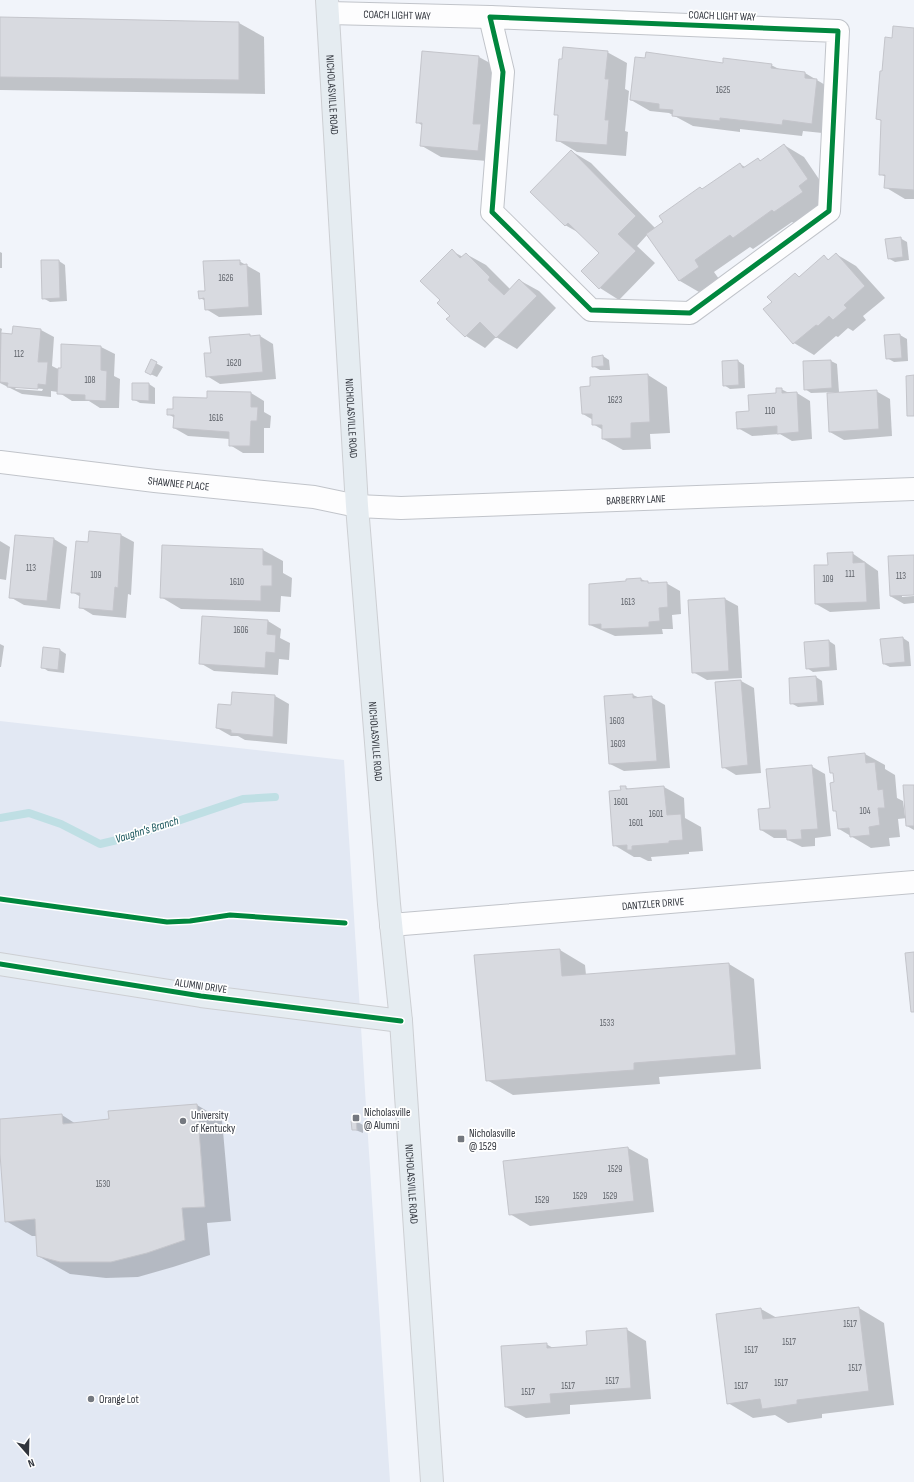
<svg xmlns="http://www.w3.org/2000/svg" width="914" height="1482" font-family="'Sofia Sans Condensed',sans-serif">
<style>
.built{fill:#e2e8f3}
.shadow{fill:#0003;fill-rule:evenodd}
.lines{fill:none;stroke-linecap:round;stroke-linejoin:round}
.stream{stroke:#bfdfe4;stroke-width:8}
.building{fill:#d8dae0;stroke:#c4c5cb}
.minor-casing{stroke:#c1c4ca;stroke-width:24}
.major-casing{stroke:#cdcfd3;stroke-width:24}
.minor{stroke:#fdfdfe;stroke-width:22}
.major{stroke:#e5ecf1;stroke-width:22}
.cycleway-casing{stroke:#fff;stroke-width:8}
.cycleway{stroke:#00873e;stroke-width:5}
.poi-dot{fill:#74787f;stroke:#fff;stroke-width:1.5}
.labels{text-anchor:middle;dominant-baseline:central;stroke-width:3.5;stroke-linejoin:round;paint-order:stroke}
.number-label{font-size:9px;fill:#5e6269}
.street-label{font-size:11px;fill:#31353d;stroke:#fff}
.poi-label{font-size:11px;fill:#31353d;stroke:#fff;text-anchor:start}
.water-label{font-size:12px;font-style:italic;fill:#155359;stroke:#fff}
</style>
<rect width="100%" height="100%" fill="#f1f4fa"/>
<path class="built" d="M0,721L344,760L390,1482H0Z"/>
<g class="shadow">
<path d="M0,18L239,23L264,37L265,94L0,90Z"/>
<path d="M914,29V199H905L885,187L886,177L880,174L882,121L877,119L883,72L893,39Z"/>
<path d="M423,52L479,57L499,68L498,162L441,157L422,146L423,126L417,122Z"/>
<path d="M607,52L627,63L625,89L629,91L625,131L628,132L626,156L577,152L557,140L559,116L555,114Z"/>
<path d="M724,64L771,65L781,70L805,73L837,92L832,134L803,131L802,136L740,129V132L693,126L669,113L650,111L631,100Z"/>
<path d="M784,145L804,157L827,191L818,198L822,203L794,223L792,222L753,249L750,247L714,272L719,279L699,292L680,281L647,235L637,246L655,263L619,300L600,288V253L581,234L565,225L571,151L591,163L656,229L665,222L700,188L704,190L740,164L745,167L758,159L761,161Z"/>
<path d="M900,238L907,242L909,260L895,262L888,258Z"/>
<path d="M452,251L463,257L466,254L486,265L510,289L519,280L539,291L556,308L517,349L496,337L485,348L466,336L448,319L451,316L442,300Z"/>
<path d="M0,252L2,253V268H0Z"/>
<path d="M836,254L856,266L885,298L863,316L866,320L853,331L848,328L838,337L836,336L814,355L794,343L773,302L795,274L800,277L824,257L830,260Z"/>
<path d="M59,261L65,265L67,301L50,302L43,298Z"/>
<path d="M239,261L260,273L262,315L219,317L206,309V301L200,298Z"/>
<path d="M0,328L2,329L1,334L13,335L41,330L54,337L52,366L58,369H62V345L101,347L115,354L114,376L120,379L119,408H100L89,401H72L58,392L51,391V397L22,394L0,383ZM13,386L43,389L42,391L16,389Z"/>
<path d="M249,335L253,337L260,336L273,344L276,379L220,384L207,376L212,354Z"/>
<path d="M900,335L907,339L908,361L894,362L887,358L885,336Z"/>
<path d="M603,356L609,360L610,370H600L593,366Z"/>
<path d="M152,361L163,367L157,377L146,372Z"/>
<path d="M738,361L744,365L745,388L730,389L724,385Z"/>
<path d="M831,361L837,364L839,392L811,393L805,389Z"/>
<path d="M648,375L667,387L670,433L650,434L651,449L623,450L603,439V430L593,424V420L583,414L591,387Z"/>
<path d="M149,384L155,388V404L140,403L133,399Z"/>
<path d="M781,389L789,393H797L810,401L812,439L792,441L780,434L752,436L738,428L751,412Z"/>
<path d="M876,391L890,399L892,436L844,440L830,432Z"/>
<path d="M251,393L264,401V412L271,416L270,428H264V453H243L230,445V439L188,436L174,428L175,418L168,414L208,399Z"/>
<path d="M121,535L134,542L131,595L128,594L126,618L93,615L80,607L81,597L72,592Z"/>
<path d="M54,539L67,547L60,609L24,605L10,597Z"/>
<path d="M0,541L10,547L6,580L0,579Z"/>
<path d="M163,546L263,550L283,561V573L292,578L291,597L281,596L280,612L181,609L161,597Z"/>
<path d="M852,553L878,571L880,609L830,612L816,604L829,565Z"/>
<path d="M914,556V594L902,595V597L914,596V603L904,604L890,596Z"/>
<path d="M641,579L651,584L666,583L680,591L681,614L672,615L673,629H662L663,634L615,636L590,625L627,582Z"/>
<path d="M725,599L738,606L742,678L707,680L693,672Z"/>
<path d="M268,621L281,629L280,638L290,643L289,660L279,659L278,675L214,671L200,663Z"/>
<path d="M903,638L909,642L911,666L890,667L884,664Z"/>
<path d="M829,641L835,645L837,670L813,672L807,668Z"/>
<path d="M0,644L4,646L1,667H0Z"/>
<path d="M60,650L66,654L64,673L48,671L42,667Z"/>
<path d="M816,677L822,681L824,705L798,707L791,703Z"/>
<path d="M741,681L754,688L761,773L736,775L723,767Z"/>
<path d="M233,693L275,696L289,704L287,744L245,740L238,736H231L217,728L232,706Z"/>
<path d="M633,695L640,698L651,697L665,705L670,768L624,771L610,764Z"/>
<path d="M865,754L885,765V769L895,775L897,798L903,801L905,816H906L914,786V830L907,826V818L898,819L900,837L889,838L890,846L871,848L839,829L837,812L834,810L835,783L830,758Z"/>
<path d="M811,766L825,774L831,836L815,838V846L802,847L788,840V838H774L761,830L771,809Z"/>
<path d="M625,787L630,790L664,787L684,798L685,818L701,827L703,851L689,852V854L651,857L652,861H648L640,857H634L614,845L622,791Z"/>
<path d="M560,950L585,965L586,975L729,964L754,979L761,1069L659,1077L660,1084L513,1095L487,1080Z"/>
<path d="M197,1105L222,1120L231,1221L207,1223L210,1255L173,1267L138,1277L106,1278L70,1274L38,1256L37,1236H32L6,1221L0,1120L62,1115L76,1124L110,1120Z"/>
<path d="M356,1121L363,1125V1133L353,1129L352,1122Z"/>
<path d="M628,1148L648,1159L654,1212L530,1226L510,1214L505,1162Z"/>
<path d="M859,1308L884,1323L894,1405L822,1414V1418L788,1423L775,1415L753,1418L728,1403L761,1309L777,1318Z"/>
<path d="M626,1329L646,1341L651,1399L570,1405V1414L526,1418L506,1407L546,1344L555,1349L588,1346Z"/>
</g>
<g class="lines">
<path class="stream" d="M0,818L29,813L61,824L100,844L130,837L243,799L275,797"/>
</g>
<g class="building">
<path d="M0,17L239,22V80L0,77Z"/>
<path d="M893,26L914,28V190L884,188L885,175H879L881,120L876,119L880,71H882L885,37L892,38Z"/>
<path d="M563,47L608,51L605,79H609L605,120H609L607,145L556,141L558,115H554L559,59H562Z"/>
<path d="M422,51L479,56L473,124H481L478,151L420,146L422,123H416Z"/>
<path d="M646,52L723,63V58L772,64L771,68L805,72V78L817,79L812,124L783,120L782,125L720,118V121L672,116L673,110L659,109V104L630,100L635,57L645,58Z"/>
<path d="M784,144L808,179L799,186L803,192L774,212L772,210L733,238L730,235L695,260L699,267L679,281L646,234L663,222L659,216L700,187L702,189L740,163L743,168L758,158L760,161Z"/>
<path d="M571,150L636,216L618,234L636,251L599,289L581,271L599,253L568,223L565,226L530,192Z"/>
<path d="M901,237L903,257L888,259L885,239Z"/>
<path d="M452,249L460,258L466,253L490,277L488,280L504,295L519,279L537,296L496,338L480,322L465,337L446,319L450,316L437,303L440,300L420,281Z"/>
<path d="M836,253L865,286L844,305L847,308L833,320L829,316L818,326L816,325L793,344L763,309L772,302L767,297L795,273L799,277L824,255L828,260Z"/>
<path d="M41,260H59L60,298L42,299Z"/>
<path d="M240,260V265L247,264L249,307L205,310L204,298L199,299L198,291H205L203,261Z"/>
<path d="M13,326L41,329L38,362H48L46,385L38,384V389L7,387L8,383L0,382L1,333L12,334Z"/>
<path d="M250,334V336L260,335L263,372L206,377L204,353H211L209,337Z"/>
<path d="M900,334L902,358L886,359L884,335Z"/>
<path d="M61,344L101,346V370L107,371L106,401L85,400V395L57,394L58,368H61Z"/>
<path d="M603,355L604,366L592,367V357Z"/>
<path d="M151,359L157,362L151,375L145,372Z"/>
<path d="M738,360L739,385L723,386L722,361Z"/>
<path d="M831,360L832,388L804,390L803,361Z"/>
<path d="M648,374L650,422L631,423V438L602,439V425H592V414H582L580,387L590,386V377Z"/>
<path d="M914,375V416H907L906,376Z"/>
<path d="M132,383H149V401L132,400Z"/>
<path d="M776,388H782V393L797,392L799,432L777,434V426L737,429L736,412L749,411L748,395L776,393Z"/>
<path d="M877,390L879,429L829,432L827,393Z"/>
<path d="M207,391L251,392V407H258L257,421H251L250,446H229V432L173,428L174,415H167V409H173V397L207,398Z"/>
<path d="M89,531L121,534L118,588L115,587L113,611L79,608L80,593H71L76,541L88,542Z"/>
<path d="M15,535L54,538L47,601L9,598Z"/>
<path d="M162,545L263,549V565H272V586H261V601L160,598Z"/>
<path d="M853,552V563L865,562L867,602L815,604L814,565H828L827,553Z"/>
<path d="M914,555V595L890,596L888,556Z"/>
<path d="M641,578V581H648V583L667,582L668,607L659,608L660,621L649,622V627L601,629V624L589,625V584L626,581V579Z"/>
<path d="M725,598L729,671L692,673L688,600Z"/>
<path d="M202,616L268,620L267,634L276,635L275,653L266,652L265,668L199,664Z"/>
<path d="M903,637L905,662L883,664L880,639Z"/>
<path d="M829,640L830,667L806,669L804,642Z"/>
<path d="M43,647L60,649L58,670L41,668Z"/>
<path d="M816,676L818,702L790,704L789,678Z"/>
<path d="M741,680L748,765L722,768L715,682Z"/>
<path d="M232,692L275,695L273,737L231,733V730L216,728L218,704L231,705Z"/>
<path d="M633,694V698L652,696L657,761L609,764L604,696Z"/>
<path d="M865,753L866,763L875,762L878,790L883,789L885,808H878L880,825L869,827L870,835L850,837L849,828L838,829L836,811H833L830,783L834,782L833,773H830L828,757Z"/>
<path d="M812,765L818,829L801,830L802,839L787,840L786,830H760L758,809L770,808L766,769Z"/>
<path d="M903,785H914V826H906Z"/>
<path d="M620,786H626V789L664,786L667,815L681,814L683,840L669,841V843L632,846V850H627V845L613,846L609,791L621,790Z"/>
<path d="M560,949L562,976L729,963L736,1055L634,1063V1070L486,1081L474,955Z"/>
<path d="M914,952V1012H911L905,953Z"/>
<path d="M197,1104L205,1207L182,1208L185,1240L147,1253L111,1262H60L37,1256L35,1219L5,1222L0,1154V1119L62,1114L63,1124L109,1119L108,1111Z"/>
<path d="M356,1120L357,1130H352L351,1121Z"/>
<path d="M628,1147L634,1201L509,1215L503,1161Z"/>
<path d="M859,1307L869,1391L797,1400V1404L762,1409L760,1399L727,1404L716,1314L761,1308L763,1319Z"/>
<path d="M627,1328L631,1388L550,1394L551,1403L505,1407L501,1346L547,1343V1348L587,1345L586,1331Z"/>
</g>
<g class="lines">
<defs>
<g id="minor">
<path id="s1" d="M329,13L490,17"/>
<path d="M490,17L838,31L829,211L690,313L591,310L492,212L503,72Z"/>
<path id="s2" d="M0,462L155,481L314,497L357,506L401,508L914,489"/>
<path id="s3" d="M391,925L914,882"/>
</g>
<g id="major">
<path id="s4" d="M327,0L357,506L389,904L401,1021L432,1482"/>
<path d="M0,964L201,996L401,1021"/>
</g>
</defs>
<use href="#minor" class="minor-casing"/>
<use href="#major" class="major-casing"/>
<use href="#minor" class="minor"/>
<use href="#major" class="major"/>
<defs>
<g id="cycleway">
<path d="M490,17L838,31L829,211L690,313L591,310L492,212L503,72Z"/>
<path d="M0,899L167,922L190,921L230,915L345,923"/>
<path d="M0,964L201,996L401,1021"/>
</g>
</defs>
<use href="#cycleway" class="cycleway-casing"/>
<use href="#cycleway" class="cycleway"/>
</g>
<g class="poi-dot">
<rect x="352" y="1114" width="8" height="8" rx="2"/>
<circle cx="183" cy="1121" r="4"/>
<rect x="457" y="1135" width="8" height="8" rx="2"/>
<circle cx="91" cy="1399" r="4"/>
</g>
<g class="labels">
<g class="number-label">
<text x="723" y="90">1625</text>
<text x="226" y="278">1626</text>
<text x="19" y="354">112</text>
<text x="234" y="363">1620</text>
<text x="90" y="380">108</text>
<text x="615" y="400">1623</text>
<text x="770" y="411">110</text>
<text x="216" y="418">1616</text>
<text x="31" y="568">113</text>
<text x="850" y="574">111</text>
<text x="96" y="575">109</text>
<text x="901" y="576">113</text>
<text x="828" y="579">109</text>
<text x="237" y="582">1610</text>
<text x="628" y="602">1613</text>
<text x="241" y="630">1606</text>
<text x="617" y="721">1603</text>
<text x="618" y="744">1603</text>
<text x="621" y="802">1601</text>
<text x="865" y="811">104</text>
<text x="656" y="814">1601</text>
<text x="636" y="823">1601</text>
<text x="607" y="1023">1533</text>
<text x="615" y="1169">1529</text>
<text x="103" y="1184">1530</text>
<text x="580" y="1196">1529</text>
<text x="610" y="1196">1529</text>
<text x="542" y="1200">1529</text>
<text x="850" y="1324">1517</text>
<text x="789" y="1342">1517</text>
<text x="751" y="1350">1517</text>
<text x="855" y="1368">1517</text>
<text x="612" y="1381">1517</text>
<text x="781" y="1383">1517</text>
<text x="568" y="1386">1517</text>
<text x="741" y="1386">1517</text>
<text x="528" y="1392">1517</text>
</g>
<g class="street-label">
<text stroke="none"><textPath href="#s1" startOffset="68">COACH LIGHT WAY</textPath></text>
<text transform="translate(722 16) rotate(2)">COACH LIGHT WAY</text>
<text stroke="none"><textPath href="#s4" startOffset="95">NICHOLASVILLE ROAD</textPath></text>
<text stroke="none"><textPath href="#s4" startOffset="419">NICHOLASVILLE ROAD</textPath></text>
<text stroke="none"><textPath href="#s2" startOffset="180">SHAWNEE PLACE</textPath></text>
<text stroke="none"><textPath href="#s2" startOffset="639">BARBERRY LANE</textPath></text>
<text stroke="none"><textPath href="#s4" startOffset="743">NICHOLASVILLE ROAD</textPath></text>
<text stroke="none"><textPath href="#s3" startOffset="263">DANTZLER DRIVE</textPath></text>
<text transform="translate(201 986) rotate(8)">ALUMNI DRIVE</text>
<text stroke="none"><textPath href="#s4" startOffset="1187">NICHOLASVILLE ROAD</textPath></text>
</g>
<g class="poi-label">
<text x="364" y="1112">Nicholasville<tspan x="364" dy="13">@ Alumni</tspan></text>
<text x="191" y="1115">University<tspan x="191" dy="13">of Kentucky</tspan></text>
<text x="469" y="1133">Nicholasville<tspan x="469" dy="13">@ 1529</tspan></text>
<text x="99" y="1399">Orange Lot</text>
</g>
<g class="water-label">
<text transform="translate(147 830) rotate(-17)">Vaughn's Branch</text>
</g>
</g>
<g transform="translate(28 1454) rotate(160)" stroke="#ffffff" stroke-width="3" paint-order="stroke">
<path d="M0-3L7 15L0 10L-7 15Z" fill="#31353d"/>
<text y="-6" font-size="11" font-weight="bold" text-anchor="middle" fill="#31353d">N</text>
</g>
</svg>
